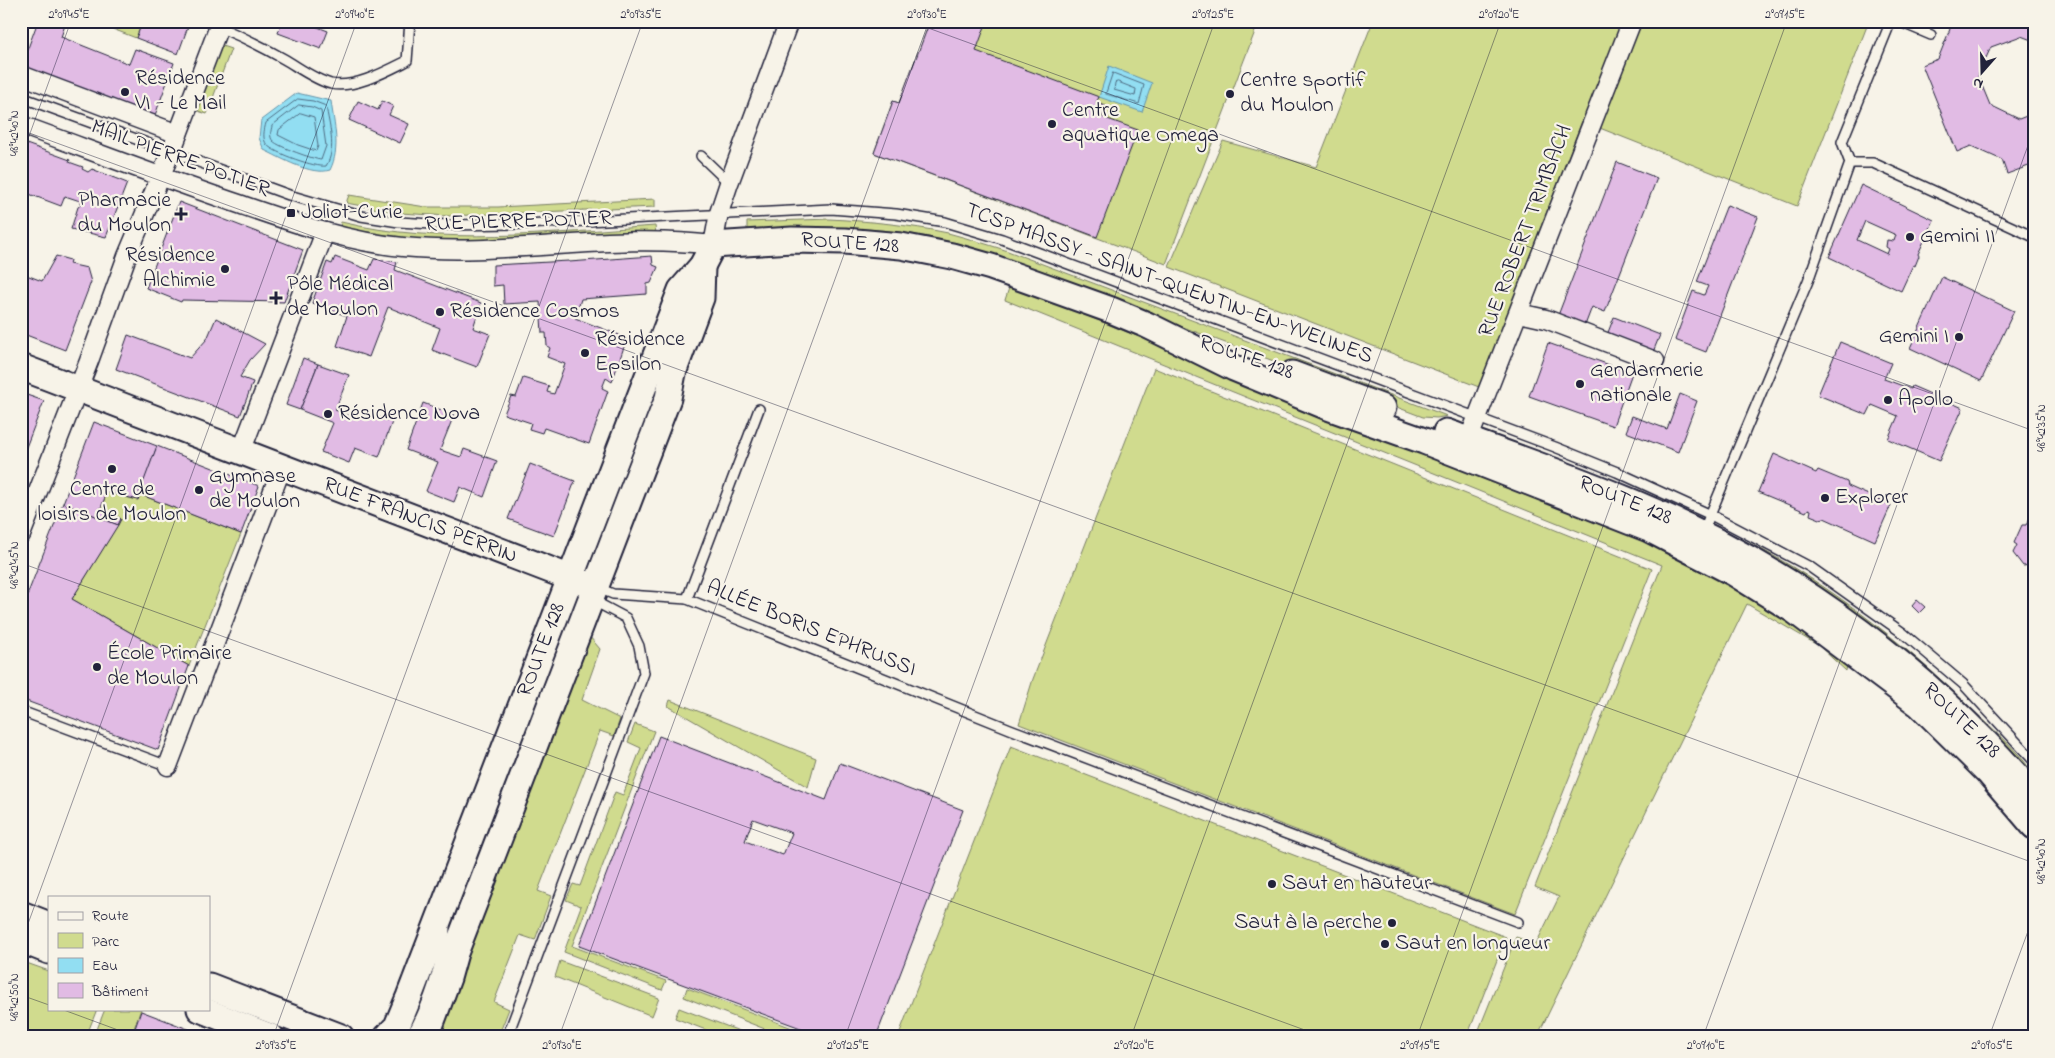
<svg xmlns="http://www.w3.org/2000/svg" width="2055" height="1058" font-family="'Indie Flower',sans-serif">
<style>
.green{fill:#d0db8e;stroke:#797e64}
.water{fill:#92def2;stroke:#6593a9}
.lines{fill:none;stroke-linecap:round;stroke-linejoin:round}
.shore{stroke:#4f6d84;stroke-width:1}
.building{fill:#e1bbe4;stroke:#22223b;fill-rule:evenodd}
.lane-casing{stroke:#22223b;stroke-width:12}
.street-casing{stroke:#22223b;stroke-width:21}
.secondary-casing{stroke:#22223b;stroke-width:29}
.lane{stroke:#f7f3e8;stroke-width:9}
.street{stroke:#f7f3e8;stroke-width:18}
.secondary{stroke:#f7f3e8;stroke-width:25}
.ticks{fill:none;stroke:#22223b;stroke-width:1;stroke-opacity:0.45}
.poi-dot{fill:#22223b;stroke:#f7f3e8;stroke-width:2}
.labels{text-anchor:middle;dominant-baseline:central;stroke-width:4.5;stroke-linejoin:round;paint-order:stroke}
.poi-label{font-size:22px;fill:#22223b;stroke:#f7f3e8;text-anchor:start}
.street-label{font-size:22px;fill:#22223b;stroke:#f7f3e8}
.neatline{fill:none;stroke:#22223b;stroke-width:2}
.ticks-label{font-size:12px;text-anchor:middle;fill:#22223b}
</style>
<rect width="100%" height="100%" fill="#f7f3e8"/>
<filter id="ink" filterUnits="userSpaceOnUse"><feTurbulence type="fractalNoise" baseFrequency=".02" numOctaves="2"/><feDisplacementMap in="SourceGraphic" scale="10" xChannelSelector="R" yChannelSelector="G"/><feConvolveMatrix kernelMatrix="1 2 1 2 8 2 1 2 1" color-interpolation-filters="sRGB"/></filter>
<g filter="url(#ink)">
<g class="green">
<path d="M92,21H143L136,38Z"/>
<path d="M930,21H1259L1166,264L874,153L893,101L899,103Z"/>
<path d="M1373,21H1869L1797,206L1582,121L1479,387L1169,267L1223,141L1316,167Z"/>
<path d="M219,45L231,49L207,114L195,110Z"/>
<path d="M349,195L426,207H498L655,199V207L448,216L400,213L346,203Z"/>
<path d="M829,219C869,221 909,225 948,233C967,238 986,244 1005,250L1447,416L1437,418L1423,417C1326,380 1229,345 1133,308C1061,281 989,246 912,234C857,225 802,228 747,230V222Z"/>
<path d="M341,222C441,246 553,233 655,226L656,234L426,242L339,230Z"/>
<path d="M1010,285L1653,543L1753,596L1848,658L1846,671L1819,646L1747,604L1537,1037H1476L1516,937L1536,944L1559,897L1535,887L1662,565L1005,300Z"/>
<path d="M1154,368L1652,569L1515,914L1019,724L1033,679Z"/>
<path d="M107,492L137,500L139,494L241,534L189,666L72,599L121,519L101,508Z"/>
<path d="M1725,531C1818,574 1901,640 1974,711C1994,730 2019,751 2034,775L2029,774L1727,537Z"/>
<path d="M584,630L600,649L582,700L620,719L614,736L600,731L538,891L551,896L535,940L520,935L494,1002L509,1009L498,1037H435Z"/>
<path d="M670,700L816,758L808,787L668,706Z"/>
<path d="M635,724L654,731L572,946L666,981L662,990L564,952L581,906L566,900L573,884L580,886L615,792L623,795L641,748L628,742Z"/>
<path d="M1011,746L1506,937L1467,1037H898Z"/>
<path d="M21,961L49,971V1009H97L86,1037H21Z"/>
<path d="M560,961L659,998L652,1016L555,977Z"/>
<path d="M687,988L816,1037H785L684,997Z"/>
<path d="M679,1008L755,1037H724L675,1018Z"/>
<path d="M105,1009H141L131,1037H94Z"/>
</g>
<g class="water">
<path d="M1109,66L1152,83L1142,112L1099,97Z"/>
<path d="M297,93L331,101C334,125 341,148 330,170C311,176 281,158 264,150L259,138L261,120Z"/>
</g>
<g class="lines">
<g class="shore">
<path d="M1113,73L1144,85L1139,104L1106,94Z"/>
<path d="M1118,82L1136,89L1135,96L1114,90L1115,83Z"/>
<path d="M298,99L313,101L326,106C329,125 337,149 326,166C316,168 274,153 267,145C262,139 264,130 266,123Z"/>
<path d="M299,105L312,107L321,111L326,146L321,160C313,159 279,147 273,141C269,137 271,131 272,126Z"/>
<path d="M301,113L314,117L318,146L316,151L298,145L278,135L279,130Z"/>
</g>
</g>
<g class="building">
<path d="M38,21L66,22L61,37L129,64L135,49L174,63L154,118L21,67Z"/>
<path d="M143,21H190L178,54L136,38Z"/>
<path d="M282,21H302L328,31L321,49L278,33Z"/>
<path d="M373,21H399L398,28Z"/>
<path d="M930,21H987L976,51L1099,97L1096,103L1106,106L1102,117L1138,130L1097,237L874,153L893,101L899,103Z"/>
<path d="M1947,21H2034V41L2021,36L1991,47L1986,58L1982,56L1980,63L1982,66L1978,76L1990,105L2019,119L2034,113V164L2007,174L2002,160L1971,146L1957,152L1922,65L1938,59L1950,29Z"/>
<path d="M358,101L378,110L382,101L393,106L389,115L409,124L400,143L349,120Z"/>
<path d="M21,142L70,160L69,162L83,167L82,169L88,172L92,169L127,183L106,237L71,229L78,207L82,204L80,201L65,196L61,206L21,191Z"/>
<path d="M1617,162L1657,178L1605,312L1592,307L1584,328L1557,318Z"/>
<path d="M1861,185L1934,220L1918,254L1919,256L1915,266L1913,265L1901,291L1829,257ZM1865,221L1896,235L1894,241L1887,240L1886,247L1889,249L1887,254L1857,240Z"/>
<path d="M179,202L303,250L284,302L182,300L181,302L146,288Z"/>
<path d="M1727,205L1758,217L1706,352L1675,340L1693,291L1704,295L1708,286L1697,282Z"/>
<path d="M56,256L70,260L69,264L87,268L91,282L65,350L21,333L23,318L21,317V273L42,281Z"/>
<path d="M652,256L653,265L658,267L651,283L647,284V294L581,299L575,318L627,338L612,382L606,378L602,388L608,391L589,444L544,428L542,433L529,429L531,423L504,414L511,396L516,397L523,378L549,386L547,392L554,394L565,364L547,357L550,348L547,346L546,333H542L540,302L504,304L503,285L493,286V265L569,261V262Z"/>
<path d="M335,257L369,270L374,259L397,262L395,270L481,303L473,328L490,334L477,367L432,350L440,328L388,307L369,357L337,346L347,316L312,303L327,262L332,264Z"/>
<path d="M1942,277L2014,311L1981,381L1910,348Z"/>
<path d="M1614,317L1660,335L1653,352L1607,335Z"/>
<path d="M216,318L265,344L250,360L240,377L253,382L240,416L116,369L128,335L190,358L207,339Z"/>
<path d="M1840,342L1891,363L1884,379L1911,389L1912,386L1963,408L1939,461L1888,439L1898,416L1872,405L1867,415L1818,395Z"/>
<path d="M1548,343L1632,373L1613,426L1529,396Z"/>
<path d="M303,358L318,364L300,410L286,405Z"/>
<path d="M318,364L349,375L335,410L355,418L359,410L392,422L379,457L355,448L349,463L321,452L333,423L300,410Z"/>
<path d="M21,393L44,401L21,460Z"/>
<path d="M1680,394L1697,401L1678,452L1626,432L1632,416L1667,429Z"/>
<path d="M423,403L454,415L440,450L461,457L464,449L497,461L484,497L460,487L454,502L426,491L438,462L406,450Z"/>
<path d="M94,422L157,446L138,500L107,492L101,508L121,519L118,525L63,503Z"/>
<path d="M157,446L259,486L241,534L139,494Z"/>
<path d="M1774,454L1816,473L1818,470L1847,482L1848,486L1891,505L1875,541L1824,518L1820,519L1810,515L1811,510L1808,509L1806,512L1758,492Z"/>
<path d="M530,464L575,481L554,536L508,519Z"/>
<path d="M63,503L118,525L72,599L189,666L158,750L21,699V611Z"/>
<path d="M2030,518H2034V568L2031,565L2023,566L2013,553L2017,545L2014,543L2022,525H2026Z"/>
<path d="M1917,600L1925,607L1919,613L1912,606Z"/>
<path d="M659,736L826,800L840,763L963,810L876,1037H825L579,946ZM753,819L792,833L783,855L745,841Z"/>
<path d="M141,1011L209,1037H132Z"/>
</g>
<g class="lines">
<defs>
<g id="lane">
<path d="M1898,21L1931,35"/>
<path d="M219,27C241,36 263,47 284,59C298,67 315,80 331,84C354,89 387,71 407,61L410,21"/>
<path d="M21,97L289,195L361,216L399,222L448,225L524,224L831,209L896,214L945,222L1002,239L1555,447L1617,472L1711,515L1810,567L1903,633L1963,684L2034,761"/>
<path d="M701,156L729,183"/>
<path d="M1850,163H1873L2034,237"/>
<path d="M1703,532L1808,281L1850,163L1842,142L1891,21"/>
<path d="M598,588L613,594L687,599L1010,729L1518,922"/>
<path d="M687,599L759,409"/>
<path d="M21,711L168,766"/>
<path d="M410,1037C427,1010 444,960 445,928"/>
<path d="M507,1037L644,673L639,646L626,618L592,600"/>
</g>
<g id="street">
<path d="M21,75L178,134"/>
<path d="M21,125C95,152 168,180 242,205C294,223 348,242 403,247C506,257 610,232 713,245L719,213L729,183L789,21"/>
<path d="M1519,313L1546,319L1655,361"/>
<path d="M1464,451L1632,21"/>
<path d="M241,452L325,232"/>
<path d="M21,535L89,361L127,256L175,142L221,21"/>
<path d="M168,766L282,467"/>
</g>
<g id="secondary">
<path d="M21,367L584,583"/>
<path d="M1292,374L1383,408"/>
<path d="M1446,432C1516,457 1587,482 1655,512C1800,575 1932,675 2034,796"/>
<path d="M21,914L49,925"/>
<path d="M21,940L49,951"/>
<path d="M209,986L341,1037"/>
<path d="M200,1009L271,1037"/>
<path d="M387,1037L397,1026L409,997L681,290L702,266L713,245L792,240L845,241L901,246L952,256L991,267L1111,310L1147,325L1234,368L1328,407L1424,441L1649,529L1734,573L1795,611L1920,705L1988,772L2034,826"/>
<path d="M426,1037L448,978L455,953L668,398L673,373L701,298L702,266"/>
</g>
</defs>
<use href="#lane" class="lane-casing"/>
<use href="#street" class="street-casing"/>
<use href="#secondary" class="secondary-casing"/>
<use href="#lane" class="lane"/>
<use href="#street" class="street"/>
<use href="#secondary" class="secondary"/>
</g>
</g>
<path class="ticks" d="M909,21L2034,431M21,130L2034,863M21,158L71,21M21,563L1324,1037M21,943L357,21M21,995L49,1005M61,1009L137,1037M273,1037L643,21M559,1037L929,21M845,1037L1215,21M1131,1037L1501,21M1417,1037L1787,21M1703,1037L2034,129M1989,1037L2034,915"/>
<g class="poi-dot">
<circle cx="125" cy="92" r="5"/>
<circle cx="1230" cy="94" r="5"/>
<circle cx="1052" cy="124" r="5"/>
<rect x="286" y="208" width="10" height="10" rx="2.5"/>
<path d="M178.5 206.5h5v5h5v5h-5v5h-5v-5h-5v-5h5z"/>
<circle cx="1910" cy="237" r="5"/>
<circle cx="225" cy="269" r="5"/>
<path d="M273.5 290.5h5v5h5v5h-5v5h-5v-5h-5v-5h5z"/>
<circle cx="440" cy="312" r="5"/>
<circle cx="1959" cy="337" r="5"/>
<circle cx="585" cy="353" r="5"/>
<circle cx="1580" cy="384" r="5"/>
<circle cx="1888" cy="400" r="5"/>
<circle cx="328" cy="414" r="5"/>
<circle cx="112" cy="469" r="5"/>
<circle cx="199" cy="490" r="5"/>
<circle cx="1825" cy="498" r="5"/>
<circle cx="97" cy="667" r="5"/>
<circle cx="1272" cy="884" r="5"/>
<circle cx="1392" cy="923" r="5"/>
<circle cx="1385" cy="944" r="5"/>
</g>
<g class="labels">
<g class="poi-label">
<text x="135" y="79">Résidence<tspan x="135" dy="25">VI - Le Mail</tspan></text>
<text x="1240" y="81">Centre sportif<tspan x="1240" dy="25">du Moulon</tspan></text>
<text x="1062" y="111">Centre<tspan x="1062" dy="25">aquatique Omega</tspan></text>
<text x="171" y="201" text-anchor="end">Pharmacie<tspan x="171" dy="25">du Moulon</tspan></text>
<text x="301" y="213">Joliot-Curie</text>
<text x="1920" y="237">Gemini II</text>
<text x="215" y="256" text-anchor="end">Résidence<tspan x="215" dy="25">Alchimie</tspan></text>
<text x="287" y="285">Pôle Médical<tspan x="287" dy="25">de Moulon</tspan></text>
<text x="450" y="312">Résidence Cosmos</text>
<text x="1949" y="337" text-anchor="end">Gemini I</text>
<text x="595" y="340">Résidence<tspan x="595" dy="25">Epsilon</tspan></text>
<text x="1590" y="371">Gendarmerie<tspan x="1590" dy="25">nationale</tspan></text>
<text x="1898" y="400">Apollo</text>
<text x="338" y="414">Résidence Nova</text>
<text x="209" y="477">Gymnase<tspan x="209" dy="25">de Moulon</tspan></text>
<text x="112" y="490" text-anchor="middle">Centre de<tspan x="112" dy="25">loisirs de Moulon</tspan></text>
<text x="1835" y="498">Explorer</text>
<text x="107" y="654">École Primaire<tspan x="107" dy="25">de Moulon</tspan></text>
<text x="1282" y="884">Saut en hauteur</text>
<text x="1382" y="923" text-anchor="end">Saut à la perche</text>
<text x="1395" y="944">Saut en longueur</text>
</g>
<g class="street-label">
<text transform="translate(180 159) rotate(20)">MAIL PIERRE POTIER</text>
<text transform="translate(518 222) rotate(-2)">RUE PIERRE POTIER</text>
<text transform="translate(1526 231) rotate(-69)">RUE ROBERT TRIMBACH</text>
<text transform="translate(850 244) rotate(4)">ROUTE 128</text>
<text transform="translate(1169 284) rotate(20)">TCSP MASSY - SAINT-QUENTIN-EN-YVELINES</text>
<text transform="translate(1246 358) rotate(19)">ROUTE 128</text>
<text transform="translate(1625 501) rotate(22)">ROUTE 128</text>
<text transform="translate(420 521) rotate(21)">RUE FRANCIS PERRIN</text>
<text transform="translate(811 629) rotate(22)">ALLÉE BORIS EPHRUSSI</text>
<text transform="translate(542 650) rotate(-69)">ROUTE 128</text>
<text transform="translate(1961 721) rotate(44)">ROUTE 128</text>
</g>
</g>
<rect width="2055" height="1058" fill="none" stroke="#f7f3e8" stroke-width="55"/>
<rect x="48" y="896" width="162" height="115" fill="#f7f3e8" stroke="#a29fa3"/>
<rect x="58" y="912" width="25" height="8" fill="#f7f3e8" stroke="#a29fa3"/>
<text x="92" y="920" font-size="15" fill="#22223b">Route</text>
<rect x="58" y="933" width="25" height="15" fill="#d0db8e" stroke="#a29fa3"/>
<text x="92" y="946" font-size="15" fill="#22223b">Parc</text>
<rect x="58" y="958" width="25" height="15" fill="#92def2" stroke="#a29fa3"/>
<text x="92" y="970" font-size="15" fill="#22223b">Eau</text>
<rect x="58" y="983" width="25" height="15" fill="#e1bbe4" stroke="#a29fa3"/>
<text x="92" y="996" font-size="15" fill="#22223b">Bâtiment</text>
<g transform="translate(1982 72) rotate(200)" stroke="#f7f3e8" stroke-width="4" paint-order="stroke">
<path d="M0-4L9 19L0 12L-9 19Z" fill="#22223b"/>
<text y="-8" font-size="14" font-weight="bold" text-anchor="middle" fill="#22223b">N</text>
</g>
<rect x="28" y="28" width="2000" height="1002" class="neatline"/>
<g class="ticks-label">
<text x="69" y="18">2°09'45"E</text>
<text x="355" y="18">2°09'40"E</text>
<text x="641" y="18">2°09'35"E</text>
<text x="927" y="18">2°09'30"E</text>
<text x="1213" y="18">2°09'25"E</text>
<text x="1499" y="18">2°09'20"E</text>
<text x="1785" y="18">2°09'15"E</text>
<text transform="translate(14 133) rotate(-90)" y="4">48°42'40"N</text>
<text transform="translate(2041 428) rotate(-90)" y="4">48°42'35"N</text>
<text transform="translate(14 565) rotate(-90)" y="4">48°42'45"N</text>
<text transform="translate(2041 861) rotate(-90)" y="4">48°42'40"N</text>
<text transform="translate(14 997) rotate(-90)" y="4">48°42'50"N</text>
<text x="276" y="1049">2°09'35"E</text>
<text x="562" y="1049">2°09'30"E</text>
<text x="848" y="1049">2°09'25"E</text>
<text x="1134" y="1049">2°09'20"E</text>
<text x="1420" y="1049">2°09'15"E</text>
<text x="1706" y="1049">2°09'10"E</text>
<text x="1992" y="1049">2°09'05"E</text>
</g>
</svg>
